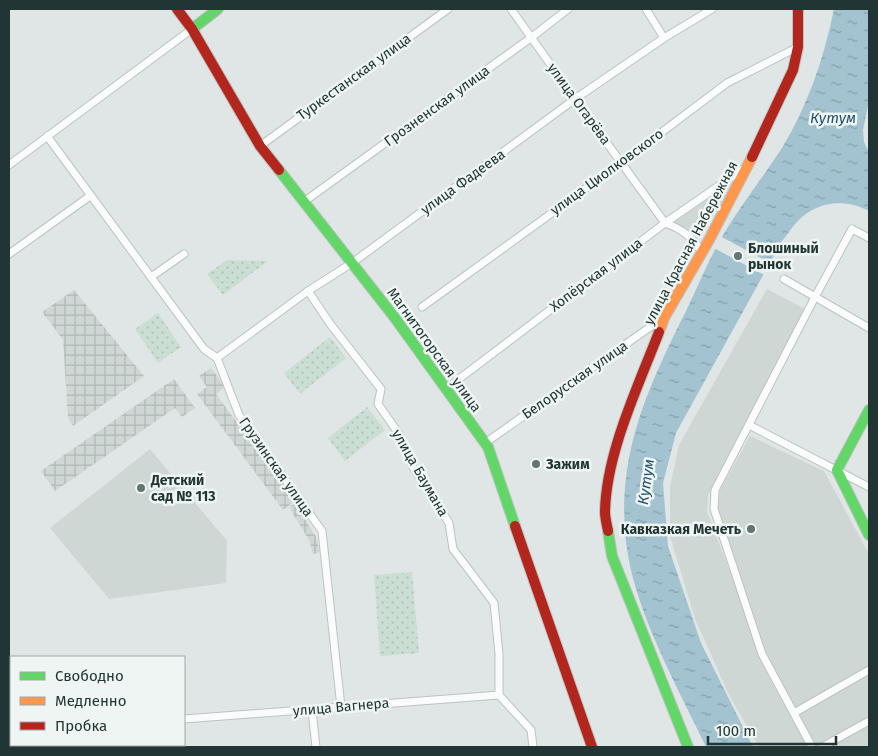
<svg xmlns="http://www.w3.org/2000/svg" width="878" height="756" font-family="'Fira Sans',sans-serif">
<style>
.built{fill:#cfd7d5}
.industrial{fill:url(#industrial-grid)}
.grass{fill:url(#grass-dots)}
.water{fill:url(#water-ripples)}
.pier{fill:#e0e6e5}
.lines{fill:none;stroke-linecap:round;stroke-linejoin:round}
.street-casing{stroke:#bdc3c2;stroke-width:9}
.fast-casing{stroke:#bdc3c2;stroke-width:12}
.slow-casing{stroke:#bdc3c2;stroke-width:12}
.jam-casing{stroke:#bdc3c2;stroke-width:12}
.street{stroke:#fafbfb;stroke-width:7}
.fast{stroke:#63d668;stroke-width:10}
.slow{stroke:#ff974d;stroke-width:10}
.jam{stroke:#b3261e;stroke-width:10}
.poi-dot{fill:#647472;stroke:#eef5f3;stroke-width:2}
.labels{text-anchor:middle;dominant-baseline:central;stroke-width:5;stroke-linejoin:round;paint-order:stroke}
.street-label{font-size:14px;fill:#213634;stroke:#eef5f3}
.poi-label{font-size:14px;font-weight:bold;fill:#213634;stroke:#eef5f3;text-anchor:start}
.water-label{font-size:15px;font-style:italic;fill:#21526c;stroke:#eef5f3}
</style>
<defs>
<pattern id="industrial-grid" width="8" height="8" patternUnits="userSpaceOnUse" patternTransform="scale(1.25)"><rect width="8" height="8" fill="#cfd7d5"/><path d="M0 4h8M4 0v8" fill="none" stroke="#b1b9b7"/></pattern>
<pattern id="grass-dots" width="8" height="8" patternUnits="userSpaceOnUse" patternTransform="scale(1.25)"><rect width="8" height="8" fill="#cbded4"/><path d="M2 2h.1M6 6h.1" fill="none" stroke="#aebfb7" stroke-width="1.8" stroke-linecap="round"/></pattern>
<pattern id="water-ripples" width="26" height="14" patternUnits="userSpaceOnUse" patternTransform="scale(1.25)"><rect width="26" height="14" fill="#a4c3d1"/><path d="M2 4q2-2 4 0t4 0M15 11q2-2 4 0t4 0" fill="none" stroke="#859faa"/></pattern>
</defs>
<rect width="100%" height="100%" fill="#e0e6e5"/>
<g class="built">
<path d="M735,181L691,249L683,235L665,228Z"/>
<path d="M767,289L805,309L708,495L707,511L768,673L809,747H759L729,695L695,619L670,536V486L679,445Z"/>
<path d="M750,436L824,471L869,554V747H817L765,653L718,511L720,490Z"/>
<path d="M150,449L227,541L226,583L109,599L50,528Z"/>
</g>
<g class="industrial">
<path d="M74,290L144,376L73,426L68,418L63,340L42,312Z"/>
<path d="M211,368L225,387L216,394L295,501L283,510L197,394L207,387L199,376Z"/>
<path d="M174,379L195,408L182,417L175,408L55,491L41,471Z"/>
<path d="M295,503L316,537L320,552L313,554L309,540L289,507Z"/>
</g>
<g class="grass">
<path d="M227,260L268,261L223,295L207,274Z"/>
<path d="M158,313L181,347L158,363L135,329Z"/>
<path d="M330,337L346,358L300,394L284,373Z"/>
<path d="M367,407L385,430L345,461L328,438Z"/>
<path d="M412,572L419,653L380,656L374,575Z"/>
</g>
<path class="water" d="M834,9H869V101L863,130L864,142L869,152V211C845,198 816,201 797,222C792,227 787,235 782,241L676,433L663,483L668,546L701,643L753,747H706C678,688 636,614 627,549C614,459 647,389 686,311C698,286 709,259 723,235C741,205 763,177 782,148C808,105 824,58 834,9Z"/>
<path class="pier" d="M720,236L772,264L766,276L714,248Z"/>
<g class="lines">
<defs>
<g id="street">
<path d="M511,9L575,99L665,223"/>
<path d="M646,9L664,38"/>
<path d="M47,136L204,349L217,358L239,415L322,531L341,707"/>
<path d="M260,146L448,9"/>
<path d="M9,165L192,29"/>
<path d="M305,201L532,37L568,9"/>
<path d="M665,223C682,229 692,237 702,252"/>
<path d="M9,254L90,196"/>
<path d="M151,277L184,254"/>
<path d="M784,279L869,328"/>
<path d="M308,291L331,325L381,389L378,404L399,434L413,467L449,523L453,549L494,603L499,654V695L531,730L533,747"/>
<path d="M422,307L621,163L727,83L798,47"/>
<path d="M217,358L308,291L352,263L575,99L664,38L712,9"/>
<path d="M447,388L665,223L746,167"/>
<path d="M749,425L869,487"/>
<path d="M485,443L663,318"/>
<path d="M312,710L316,747"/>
<path d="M794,713L869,670"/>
<path d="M184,719L499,695"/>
<path d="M9,730H11"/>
<path d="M812,747L762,654L714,509L715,490L815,297L852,229L869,238"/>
<path d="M822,747L869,721"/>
</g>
<g id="fast">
<path d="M192,29L218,9"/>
<path d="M279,170L395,318L488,447L515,526"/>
<path d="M869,410L837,470L869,535"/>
<path d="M608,531L612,556L688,747"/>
</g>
<path id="slow" d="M659,332L664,318L709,240L752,157"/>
<g id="jam">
<path d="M177,9L192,29L260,146L279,170"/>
<path d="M752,157L793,70L798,47V9"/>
<path d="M515,526L592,747"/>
<path d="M608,531C607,525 605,518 605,512C606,453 638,387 659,332"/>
</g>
</defs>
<use href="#street" class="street-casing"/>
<use href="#fast" class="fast-casing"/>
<use href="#slow" class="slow-casing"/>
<use href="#jam" class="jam-casing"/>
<use href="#street" class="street"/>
<use href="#fast" class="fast"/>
<use href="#slow" class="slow"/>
<use href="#jam" class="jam"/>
</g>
<g class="poi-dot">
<circle cx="738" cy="256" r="5"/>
<circle cx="536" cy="464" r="5"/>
<circle cx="141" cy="488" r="5"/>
<circle cx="751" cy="529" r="5"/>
</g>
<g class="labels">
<g class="street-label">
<text transform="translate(354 77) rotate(-36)">Туркестанская улица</text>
<text transform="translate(579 104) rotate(54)">улица Огарёва</text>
<text transform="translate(437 106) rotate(-36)">Грозненская улица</text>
<text transform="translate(607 172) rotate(-36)">улица Циолковского</text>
<text transform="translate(463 182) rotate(-36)">улица Фадеева</text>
<text transform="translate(691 243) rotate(-62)">улица Красная Набережная</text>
<text transform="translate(596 275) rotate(-37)">Хопёрская улица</text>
<text transform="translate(434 350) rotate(54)">Магнитогорская улица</text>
<text transform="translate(575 380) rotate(-35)">Белорусская улица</text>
<text transform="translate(276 467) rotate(55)">Грузинская улица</text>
<text transform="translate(420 473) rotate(60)">улица Баумана</text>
<text transform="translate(341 707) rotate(-5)">улица Вагнера</text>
</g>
<g class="poi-label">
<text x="748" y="248">Блошиный<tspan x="748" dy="16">рынок</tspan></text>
<text x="546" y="464">Зажим</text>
<text x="151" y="480">Детский<tspan x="151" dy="16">сад № 113</tspan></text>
<text x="741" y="529" text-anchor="end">Кавказкая Мечеть</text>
</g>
<g class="water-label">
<text x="833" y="118">Кутум</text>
<text transform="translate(646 482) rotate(-82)">Кутум</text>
</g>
</g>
<rect width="878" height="756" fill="none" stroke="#213634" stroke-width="20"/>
<rect x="10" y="656" width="175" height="90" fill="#eef5f3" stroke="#9ca9a7"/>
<rect x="20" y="672" width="25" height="8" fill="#63d668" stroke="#9ca9a7"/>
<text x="55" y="681" font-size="15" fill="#213634">Свободно</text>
<rect x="20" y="697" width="25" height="8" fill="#ff974d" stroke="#9ca9a7"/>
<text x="55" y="706" font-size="15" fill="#213634">Медленно</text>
<rect x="20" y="722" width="25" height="8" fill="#b3261e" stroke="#9ca9a7"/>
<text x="55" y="731" font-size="15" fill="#213634">Пробка</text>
<path d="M708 736v8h128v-8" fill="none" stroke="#213634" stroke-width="2.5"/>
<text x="716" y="736" font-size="15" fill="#213634" stroke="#eef5f3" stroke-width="4" paint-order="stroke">100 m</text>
</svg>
